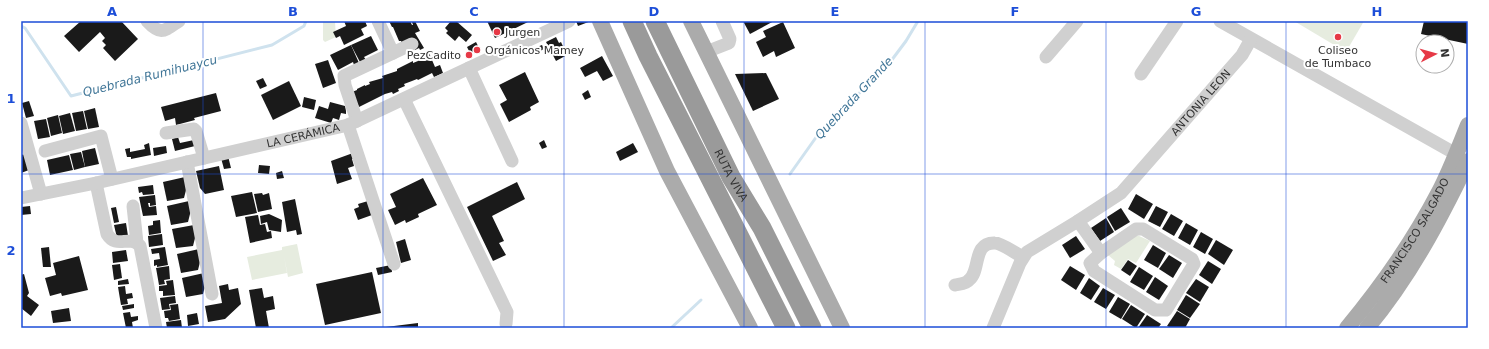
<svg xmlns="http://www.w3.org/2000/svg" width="1489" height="349" font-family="'DejaVu Sans',sans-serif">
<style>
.green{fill:#e6ecdf}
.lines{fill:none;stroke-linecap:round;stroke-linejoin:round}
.stream{stroke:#cfe2ee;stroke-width:3}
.building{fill:#1a1a1a}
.minor{stroke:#d0d0d0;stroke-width:13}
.major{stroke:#ababab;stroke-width:16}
.highway{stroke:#9a9a9a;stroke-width:19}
.grid{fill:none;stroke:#1d4ed8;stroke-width:1;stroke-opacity:0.55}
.poi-dot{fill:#e63946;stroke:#fff;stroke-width:1.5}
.labels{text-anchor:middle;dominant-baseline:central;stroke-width:4;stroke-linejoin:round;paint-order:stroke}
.poi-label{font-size:11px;fill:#333;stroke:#fff;text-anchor:start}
.street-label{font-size:11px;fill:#333;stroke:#fff}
.water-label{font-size:12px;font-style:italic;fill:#3f7597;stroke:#fff}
.neatline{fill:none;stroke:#1d4ed8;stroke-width:1.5}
.grid-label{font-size:13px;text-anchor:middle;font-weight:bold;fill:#1d4ed8}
</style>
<rect width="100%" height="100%" fill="#fff"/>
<g class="green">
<path d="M323,21H337L335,22L336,37L325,42L323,40Z"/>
<path d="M1294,21H1364L1346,52Z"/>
<path d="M1137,235L1150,241L1136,263L1128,259L1121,269L1114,265L1115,261L1108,255Z"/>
<path d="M297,244L303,273L288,277L284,256L287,273L252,280L247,257L282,250V247Z"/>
</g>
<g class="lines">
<g class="stream">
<path d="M21,26L25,28L71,96L272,45L304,26L306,21"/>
<path d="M790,174L817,136L891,61L906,41L918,21"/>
<path d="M671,328L701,300"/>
</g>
</g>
<g class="building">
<path d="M81,21H121L138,39L115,61L103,48L106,45L102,41L105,38L100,32L79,52L64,36Z"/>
<path d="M344,21H365L367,26L361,29L364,35L344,45L340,36L336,38L333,32L346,26Z"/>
<path d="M389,21H410L412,25H413L412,22L415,21L420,31L415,33L424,48L420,50L419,48L415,50L411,41L403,45L401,41H399L393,27H392Z"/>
<path d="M451,21H456L472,35L466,42L459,36L455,41L446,33L448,31L445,28Z"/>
<path d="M487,21H530L495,38Z"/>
<path d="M576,21H591L578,26Z"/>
<path d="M743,21H774L750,34Z"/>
<path d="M1424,21H1468V44L1421,34Z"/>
<path d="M783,22L795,48L776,57L774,51L763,57L756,42L766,37L763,31Z"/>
<path d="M371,36L378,50L364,57L366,60L360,62L351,45Z"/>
<path d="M556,37L559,43L561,42L567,55L556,61L546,42Z"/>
<path d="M476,42L479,48L470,53L467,47Z"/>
<path d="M351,45L359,63L354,65L353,62L338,70L330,55Z"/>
<path d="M542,45L544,49L534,54L532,49Z"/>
<path d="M429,53L435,67L440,65L443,73L434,77L432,73L418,80L417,79L412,81L404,84L405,86L398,89L399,91L393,94L392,92L385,94L359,107L352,92L357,90V89L365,85V86L370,84L369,82L383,78L382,76L397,71V69L413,61V63L418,61L417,58Z"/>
<path d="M602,56L613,76L603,81L597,71L585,77L580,68Z"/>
<path d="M328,60L336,83L323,88L315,64Z"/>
<path d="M525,72L539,102L530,107L531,110L509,122L500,104L507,100L499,85Z"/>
<path d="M766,73L779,99L753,111L735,74Z"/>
<path d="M263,78L267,86L260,89L256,81Z"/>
<path d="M289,81L301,106L273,120L261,95Z"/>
<path d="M588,90L591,97L585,100L582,94Z"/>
<path d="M216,93L221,111L194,118L195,120L176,125L175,118L165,121L161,107Z"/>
<path d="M304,97L316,100L314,110L302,107Z"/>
<path d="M29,101L34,116L26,118L22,103Z"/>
<path d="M330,102L345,106L346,111V114L341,113L339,120L333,118L331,123L315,118L319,106L328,109Z"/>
<path d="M95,108L99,127L88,129L84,111Z"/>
<path d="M83,111L87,129L76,131L72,113Z"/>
<path d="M70,113L75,131L63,134L59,116Z"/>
<path d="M58,115L62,133L51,136L47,118Z"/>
<path d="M46,119L50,137L38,139L34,121Z"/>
<path d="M178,137L180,143L194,140L195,146L175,151L172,139Z"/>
<path d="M544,140L547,147L542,149L539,143Z"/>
<path d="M149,143L151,155L131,159V157H127L125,149L130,148V152L145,149L144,145Z"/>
<path d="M633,143L638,152L620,161L616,152Z"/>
<path d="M166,146L167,153L154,156L153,148Z"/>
<path d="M95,148L99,164L85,167L82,151Z"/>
<path d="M81,152L85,167L74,170L70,154Z"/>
<path d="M353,153L354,158L352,159L354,166L348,168L352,179L337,184L331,161Z"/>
<path d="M25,154L29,170L21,173V155Z"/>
<path d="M69,155L73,170L50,175L47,160Z"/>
<path d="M228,156L231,168L224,169L221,158Z"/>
<path d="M259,165L270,166L269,174L258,173Z"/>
<path d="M219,166L224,190L205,194L200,188L196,171Z"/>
<path d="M282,171L284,178L277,179L276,173Z"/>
<path d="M185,177L187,186L184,198L167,201L163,182Z"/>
<path d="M423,178L437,205L418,214L419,217L406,223L405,220L395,225L388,210L396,207L390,194Z"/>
<path d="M517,182L525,199L492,216L504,241L499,243L506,255L493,261L467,207Z"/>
<path d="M153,185L154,194L143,195L142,192L139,193L138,187Z"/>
<path d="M252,192L257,213L236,217L231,196Z"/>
<path d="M262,193L263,195L269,193L272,209L258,212L254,194Z"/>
<path d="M1136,194L1153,204L1144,219L1128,209Z"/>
<path d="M155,195L156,205L150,206V203H148L149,207L156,206L157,215L143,216L139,197Z"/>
<path d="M295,199L302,234L297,235L296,230L287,232L282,202Z"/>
<path d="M189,201L191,210L188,222L171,225L167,206Z"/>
<path d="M368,201L372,215L358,220L354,209L359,207L358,204Z"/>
<path d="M30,206L31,214L21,215V207Z"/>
<path d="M1156,206L1168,212L1160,227L1148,221Z"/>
<path d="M116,207L119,222L114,223L111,208Z"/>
<path d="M1121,208L1130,222L1115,231L1107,217Z"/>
<path d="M269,214L282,220L281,232L269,230L267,222L261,224L260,216Z"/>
<path d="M1171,214L1183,221L1174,236L1162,229Z"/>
<path d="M258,215L260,225L265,224L267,232L271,231L272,238L250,243L245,217Z"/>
<path d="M1106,218L1114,232L1100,241L1091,228Z"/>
<path d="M160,220L161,233L149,235L148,226L153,225V221Z"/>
<path d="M126,223L128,236L117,238L114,225Z"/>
<path d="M1186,223L1198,230L1190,245L1178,238Z"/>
<path d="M194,225L196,234L193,246L176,248L172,229Z"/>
<path d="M1201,232L1213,239L1205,254L1193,247Z"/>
<path d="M162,234L163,245L149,247L148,236Z"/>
<path d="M1076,236L1085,249L1070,258L1062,245Z"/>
<path d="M405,239L411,260L401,263L396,242Z"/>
<path d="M1216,240L1233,250L1224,265L1208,254Z"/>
<path d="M1153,245L1166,253L1158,268L1144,260Z"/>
<path d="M49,247L51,267H43L41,248Z"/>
<path d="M165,247L168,265L157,267V265L154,266V260L160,259L159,253L152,254L151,249Z"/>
<path d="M199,249L201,258L198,270L181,273L177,254Z"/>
<path d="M126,250L128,261L113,263L112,252Z"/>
<path d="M1169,255L1182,263L1173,278L1159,269Z"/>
<path d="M79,256L88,290L62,296L61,293L50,296L45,278L56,275L53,263Z"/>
<path d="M1128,260L1137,266L1130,276L1121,270Z"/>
<path d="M1208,261L1221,269L1212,284L1199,275Z"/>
<path d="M120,264L122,278L114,280L112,265Z"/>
<path d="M391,265L392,272L378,275L376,268Z"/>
<path d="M169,266L170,279L164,280L165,284L159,285L156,268Z"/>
<path d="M1070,266L1085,275L1076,290L1061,280Z"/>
<path d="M1139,267L1153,276L1144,290L1130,282Z"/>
<path d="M372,272L381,313L325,325L316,284Z"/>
<path d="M204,273L206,282L203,294L186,297L182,278Z"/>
<path d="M24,274L29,293L27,296L39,305L31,316L21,308V275Z"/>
<path d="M1155,277L1168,286L1159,300L1146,292Z"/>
<path d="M1089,278L1100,286L1091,300L1080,293Z"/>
<path d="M128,279L129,284L118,285V281Z"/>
<path d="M1196,279L1209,287L1200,302L1186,293Z"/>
<path d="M173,280L175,295L163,296V291H159V286L167,285L166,281Z"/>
<path d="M228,284L229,290L238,288L241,304L225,319L208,322L205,306L222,303L219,286Z"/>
<path d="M125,286L126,294L132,293L133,298L127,299L128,304L121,305L118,287Z"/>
<path d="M262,288L264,298L273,296L275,309L266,311L269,328H256L249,290Z"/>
<path d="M1103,288L1115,295L1106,309L1094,302Z"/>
<path d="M1186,295L1200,304L1190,318L1177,310Z"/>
<path d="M175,296L176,303L169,304L170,309L162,310L160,298Z"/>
<path d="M1118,297L1130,304L1121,319L1109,312Z"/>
<path d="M134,304V308L123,310L122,306Z"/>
<path d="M178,304L180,319L169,321L168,318H165L164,311L171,310L170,305Z"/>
<path d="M1131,305L1145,314L1136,328L1122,319Z"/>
<path d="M69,308L71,321L53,323L51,311Z"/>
<path d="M1177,311L1190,319L1185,328H1171L1167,326Z"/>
<path d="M130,312L131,317L138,316V320L132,322L133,328H126L123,313Z"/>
<path d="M197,313L199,324L188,326L187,315Z"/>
<path d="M1147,315L1161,324L1158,328H1138Z"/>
<path d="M181,320L182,328H167L166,322Z"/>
<path d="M418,323V328H386V327Z"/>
</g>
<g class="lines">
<g class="minor">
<path d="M147,21C161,36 164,31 179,21"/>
<path d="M378,21L393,53"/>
<path d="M1220,21L1456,154"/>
<path d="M706,52L729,43L730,39L722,21"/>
<path d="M1046,57L1077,21"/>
<path d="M469,68L512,161"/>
<path d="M1141,74L1177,21"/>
<path d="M404,99L507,312L506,324"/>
<path d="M357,121L345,85L344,76L412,44"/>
<path d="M21,123L41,194"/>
<path d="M348,125L394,264"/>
<path d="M166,133L194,129L196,131L204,158"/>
<path d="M45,151L101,136L112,179"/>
<path d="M187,162L212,294"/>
<path d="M96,183L107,234C117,250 129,234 140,246L156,328"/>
<path id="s1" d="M21,198L96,183L348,125L569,21"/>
<path d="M133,206L137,243"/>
<path d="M1078,221L1101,253"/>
<path d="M1136,229H1143L1192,259L1194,264L1166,310H1155L1094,271L1090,263L1101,253Z"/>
<path d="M955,285C959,284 966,284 969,280C981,271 972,242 995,243C1002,243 1016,254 1023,257"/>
<path id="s2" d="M993,328L1020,263L1027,252L1078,221L1121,193L1242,55L1251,39"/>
</g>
<g class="major">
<path d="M600,21L667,171L750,328"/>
<path d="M691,21L842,328"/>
<path id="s3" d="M1347,328C1382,286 1414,240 1439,192C1450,171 1459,147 1468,125"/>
<path d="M1367,328C1410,276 1439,221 1468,161"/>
</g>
<g class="highway">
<path d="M632,21L648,56L786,328"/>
<path id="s4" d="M655,21L731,177L762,228L812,328"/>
</g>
</g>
<path class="grid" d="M203,21V328M383,21V328M564,21V328M744,21V328M925,21V328M1106,21V328M1286,21V328M21,174H1468"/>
<g class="poi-dot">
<circle cx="497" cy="32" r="4"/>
<circle cx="1338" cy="37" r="4"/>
<circle cx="477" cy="50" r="4"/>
<circle cx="469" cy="55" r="4"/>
</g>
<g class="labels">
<g class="poi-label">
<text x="505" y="32">Jurgen</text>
<text x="485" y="50">Orgánicos Mamey</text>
<text x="1338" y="50" text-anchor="middle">Coliseo<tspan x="1338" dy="13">de Tumbaco</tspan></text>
<text x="461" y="55" text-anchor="end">PezCadito</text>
</g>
<g class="street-label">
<text stroke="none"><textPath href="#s2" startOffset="315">ANTONIA LEON</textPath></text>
<text stroke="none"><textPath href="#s1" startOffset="289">LA CERÁMICA</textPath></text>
<text stroke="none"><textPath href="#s4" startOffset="172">RUTA VIVA</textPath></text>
<text stroke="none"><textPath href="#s3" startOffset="119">FRANCISCO SALGADO</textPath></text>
</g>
<g class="water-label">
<text transform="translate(150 76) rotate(-14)">Quebrada Rumihuaycu</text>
<text transform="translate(854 98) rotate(-47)">Quebrada Grande</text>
</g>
</g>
<rect width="1489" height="349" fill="none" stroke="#ffffff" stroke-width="44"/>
<g transform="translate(1435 54) rotate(84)"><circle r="19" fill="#ffffff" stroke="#adadad"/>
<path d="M0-3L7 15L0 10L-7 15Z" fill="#e63946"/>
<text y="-6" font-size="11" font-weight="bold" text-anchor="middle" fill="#333333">N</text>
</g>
<rect x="22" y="22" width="1445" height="305" class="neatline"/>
<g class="grid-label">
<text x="112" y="16">A</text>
<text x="293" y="16">B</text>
<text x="474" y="16">C</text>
<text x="654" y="16">D</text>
<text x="835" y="16">E</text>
<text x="1015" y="16">F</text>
<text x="1196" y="16">G</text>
<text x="1377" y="16">H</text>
<text x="11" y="103">1</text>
<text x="11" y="255">2</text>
</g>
</svg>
